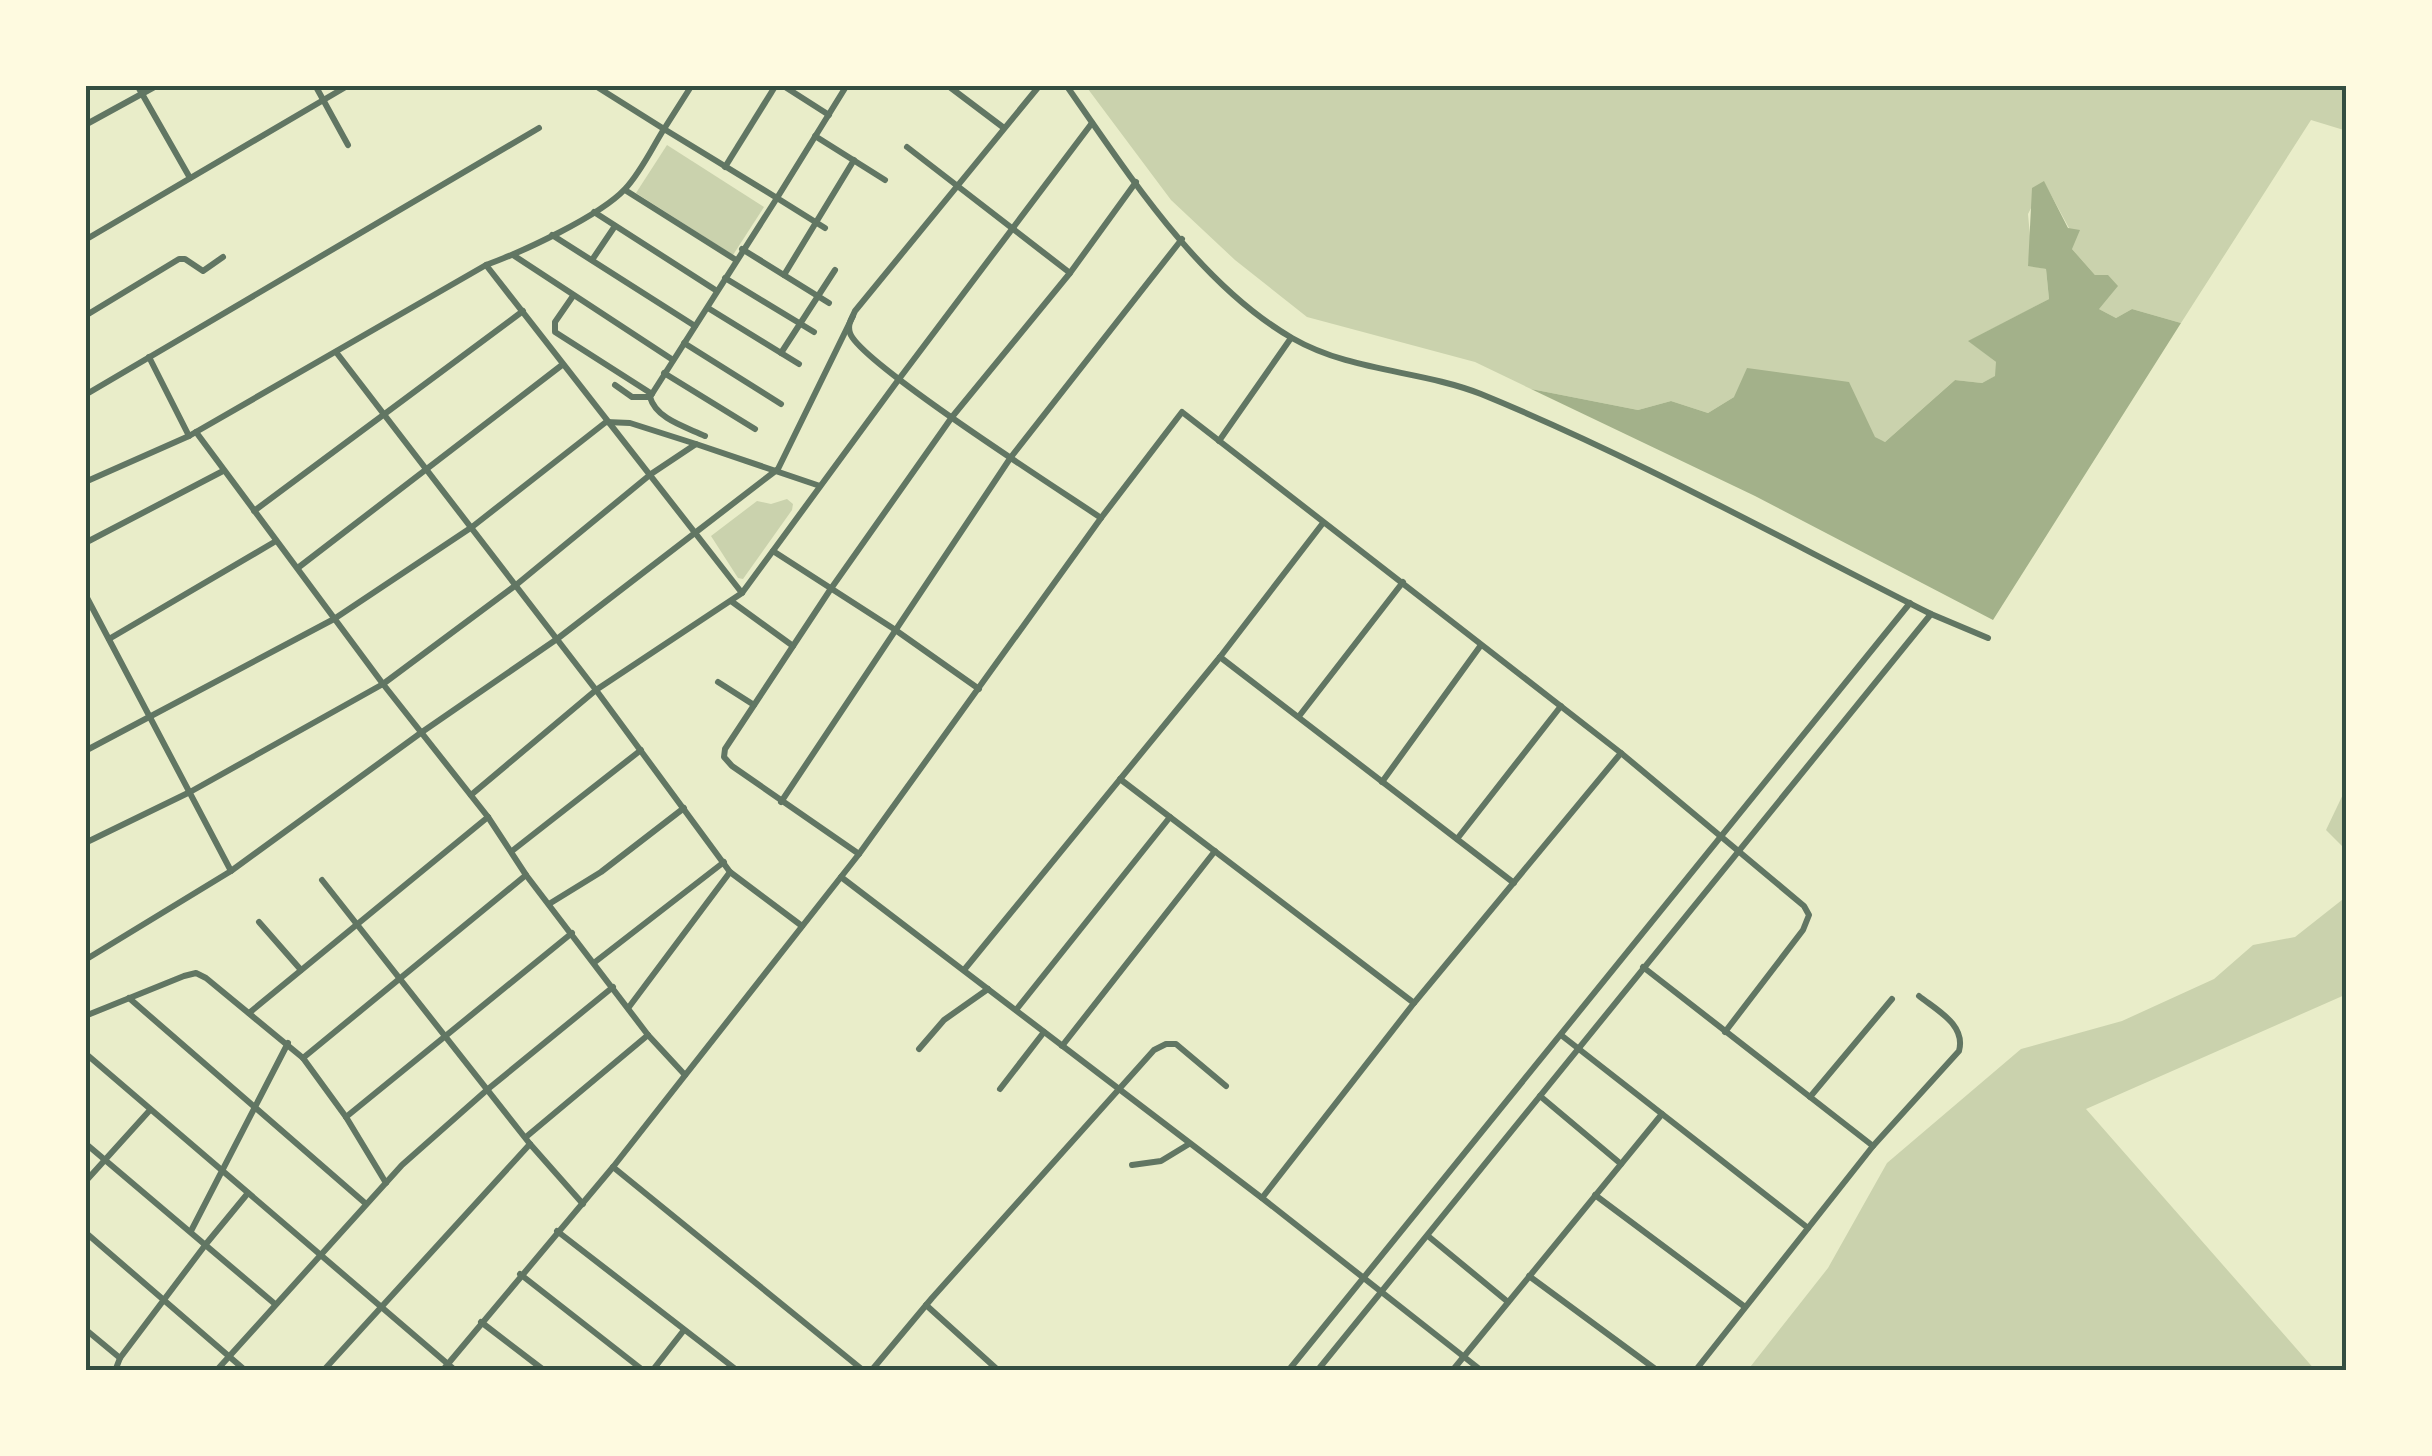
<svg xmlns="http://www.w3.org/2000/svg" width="2432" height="1456" font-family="'Titillium Web',sans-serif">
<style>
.green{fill:#cad2ad}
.water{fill:#a3b18a}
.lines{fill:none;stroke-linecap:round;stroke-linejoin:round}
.minor{stroke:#617663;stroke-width:6}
.neatline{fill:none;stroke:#344e41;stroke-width:4}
</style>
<rect width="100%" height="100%" fill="#e9edc9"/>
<g class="green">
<path d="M1085,85H2347V131L2311,120L2181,323L2132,309L2116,318L2099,309L2095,275L2072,249L2069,228L2044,182L2028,214L2031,247L2028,265L2046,269L2049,299L1969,341L1996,362V376L1982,383L1955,380L1885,442L1734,397L1708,413L1671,401L1638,410L1531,389L1475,362L1307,317L1235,260L1171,200Z"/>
<path d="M667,145L764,207L733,255L636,193Z"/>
<path d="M787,499L793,504L792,510L743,579L738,578L711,536L757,501L771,504Z"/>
<path d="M2347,786V851L2326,830Z"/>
<path d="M2347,896V994L2086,1109L2316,1371H1747L1828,1268L1887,1163L2021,1049L2122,1021L2214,979L2253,945L2295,937Z"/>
</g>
<path class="water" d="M2044,181L2068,228L2080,230L2072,249L2095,275H2108L2118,286L2099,309L2116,318L2132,309L2181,323L1993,620L1755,496L1531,389L1638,410L1671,401L1708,413L1734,397L1747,368L1849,382L1875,437L1885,442L1955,380L1982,383L1995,376L1996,362L1968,341L2049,299L2046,269L2028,266L2032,188Z"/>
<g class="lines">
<g class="minor">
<path d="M137,85L190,178"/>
<path d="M315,85L348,145"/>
<path d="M594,85L664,129L692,85"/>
<path d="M782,85L829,115"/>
<path d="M947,85L1004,128"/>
<path d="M1040,85L855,311C852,318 847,324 850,333C859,362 1063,492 1101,518"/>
<path d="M1066,85C1127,172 1198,284 1292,338C1351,372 1420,370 1481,394C1635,457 1782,539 1931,614L1988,638"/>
<path d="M85,125L158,85"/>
<path d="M815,136L885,180"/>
<path d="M907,147L1070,273"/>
<path d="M725,167L776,85"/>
<path d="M625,190L736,260"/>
<path d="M594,212L717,291"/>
<path d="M825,228L777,198L847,85"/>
<path d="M552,235L695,326"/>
<path d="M85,240L349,85"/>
<path d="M742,249L829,303"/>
<path d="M513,255L673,360"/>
<path d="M592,260L615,226"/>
<path d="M486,265L742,593"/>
<path d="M784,275L854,160"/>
<path d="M725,278L814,332"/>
<path d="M573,296L555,322V332L652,394"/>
<path d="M708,308L799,364"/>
<path d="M85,316L179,259H185L203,271L223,257"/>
<path d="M684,343L781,404"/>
<path d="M336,352L596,690L730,872L802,926"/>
<path d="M781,353L835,270"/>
<path d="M149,357L189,436"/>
<path d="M664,373L755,429"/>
<path d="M85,395L539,128"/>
<path d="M650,397C656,419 686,427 705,436"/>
<path d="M196,432L383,684L488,817L526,875L648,1035L685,1075"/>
<path d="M1219,441L1291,338"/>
<path d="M85,482L189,436L486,265C522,252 600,216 625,189C641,172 652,148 664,129L777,198L650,397H632L615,385"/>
<path d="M254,511L523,311"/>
<path d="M85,543L223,471"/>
<path d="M773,551L894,629L979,689"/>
<path d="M299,567L562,365"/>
<path d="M85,594L231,871L422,732L557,639L778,469L853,316"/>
<path d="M731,601L793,646"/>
<path d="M109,639L276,541"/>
<path d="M1220,657L1514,883"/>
<path d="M718,682L754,705"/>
<path d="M1300,715L1403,582"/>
<path d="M85,751L334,619L472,527L606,422L630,423L696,444"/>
<path d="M1120,779L1414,1003"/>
<path d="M1382,782L1481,645"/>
<path d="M471,795L596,690L742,593L899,379L1092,123"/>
<path d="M781,802L1011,457L1182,239"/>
<path d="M1457,839L1561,706"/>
<path d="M85,843L190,792L383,684L516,585L651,474L696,444L820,486"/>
<path d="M512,851L641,750"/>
<path d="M859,854L732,766L724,757L725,749L830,590L952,417L1070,273L1136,182"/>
<path d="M841,877L1262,1198L1482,1371"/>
<path d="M322,880L530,1144L583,1204"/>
<path d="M549,904L601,872L684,808"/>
<path d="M259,922L301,970"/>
<path d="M85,960L231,871"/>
<path d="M595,962L724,862"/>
<path d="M1643,967L1873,1146"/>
<path d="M964,970L1220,657L1323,523"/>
<path d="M129,998L365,1203"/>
<path d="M629,1007L730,872"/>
<path d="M1016,1010L1170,817"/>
<path d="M249,1013L488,817"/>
<path d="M85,1016L184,976L196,973L206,978L303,1058L346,1117L386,1183"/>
<path d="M1561,1035L1808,1228"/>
<path d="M1062,1046L1215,851"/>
<path d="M919,1049L944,1020L988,989"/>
<path d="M85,1053L456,1371"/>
<path d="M303,1058L526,875"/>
<path d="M1000,1089L1044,1032"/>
<path d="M1540,1096L1621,1164"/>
<path d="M1810,1097L1892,999"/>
<path d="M346,1117L572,933"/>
<path d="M526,1137L648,1035"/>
<path d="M85,1143L275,1304"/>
<path d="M1132,1165L1161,1161L1189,1144"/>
<path d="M613,1167L864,1371"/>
<path d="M85,1182L150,1110"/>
<path d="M1595,1195L1745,1307"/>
<path d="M1262,1198L1414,1003L1621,753"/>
<path d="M191,1231L288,1043"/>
<path d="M557,1231L738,1371"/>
<path d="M85,1232L246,1371"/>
<path d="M1428,1236L1508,1302"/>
<path d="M520,1274L644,1371"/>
<path d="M1529,1276L1658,1371"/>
<path d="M926,1305L999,1371"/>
<path d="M481,1322L545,1371"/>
<path d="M85,1329L120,1358"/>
<path d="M115,1371L120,1358L206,1244L248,1193"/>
<path d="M216,1371L402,1165L488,1089L613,987"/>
<path d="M323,1371L530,1144"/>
<path d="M442,1371L613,1167L859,854L1101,518L1182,412L1621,753L1804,906L1809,915L1803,930L1725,1032"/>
<path d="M652,1371L684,1330"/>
<path d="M871,1371L932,1298L1154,1050L1166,1044H1176L1226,1086"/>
<path d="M1288,1371L1910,603"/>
<path d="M1317,1371L1931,614"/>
<path d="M1452,1371L1662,1114"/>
<path d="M1695,1371L1873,1146L1959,1051C1966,1025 1938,1011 1919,996"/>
</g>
</g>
<rect width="2432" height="1456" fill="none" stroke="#fefae0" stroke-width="175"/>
<rect x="88" y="88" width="2256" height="1280" class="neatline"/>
</svg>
